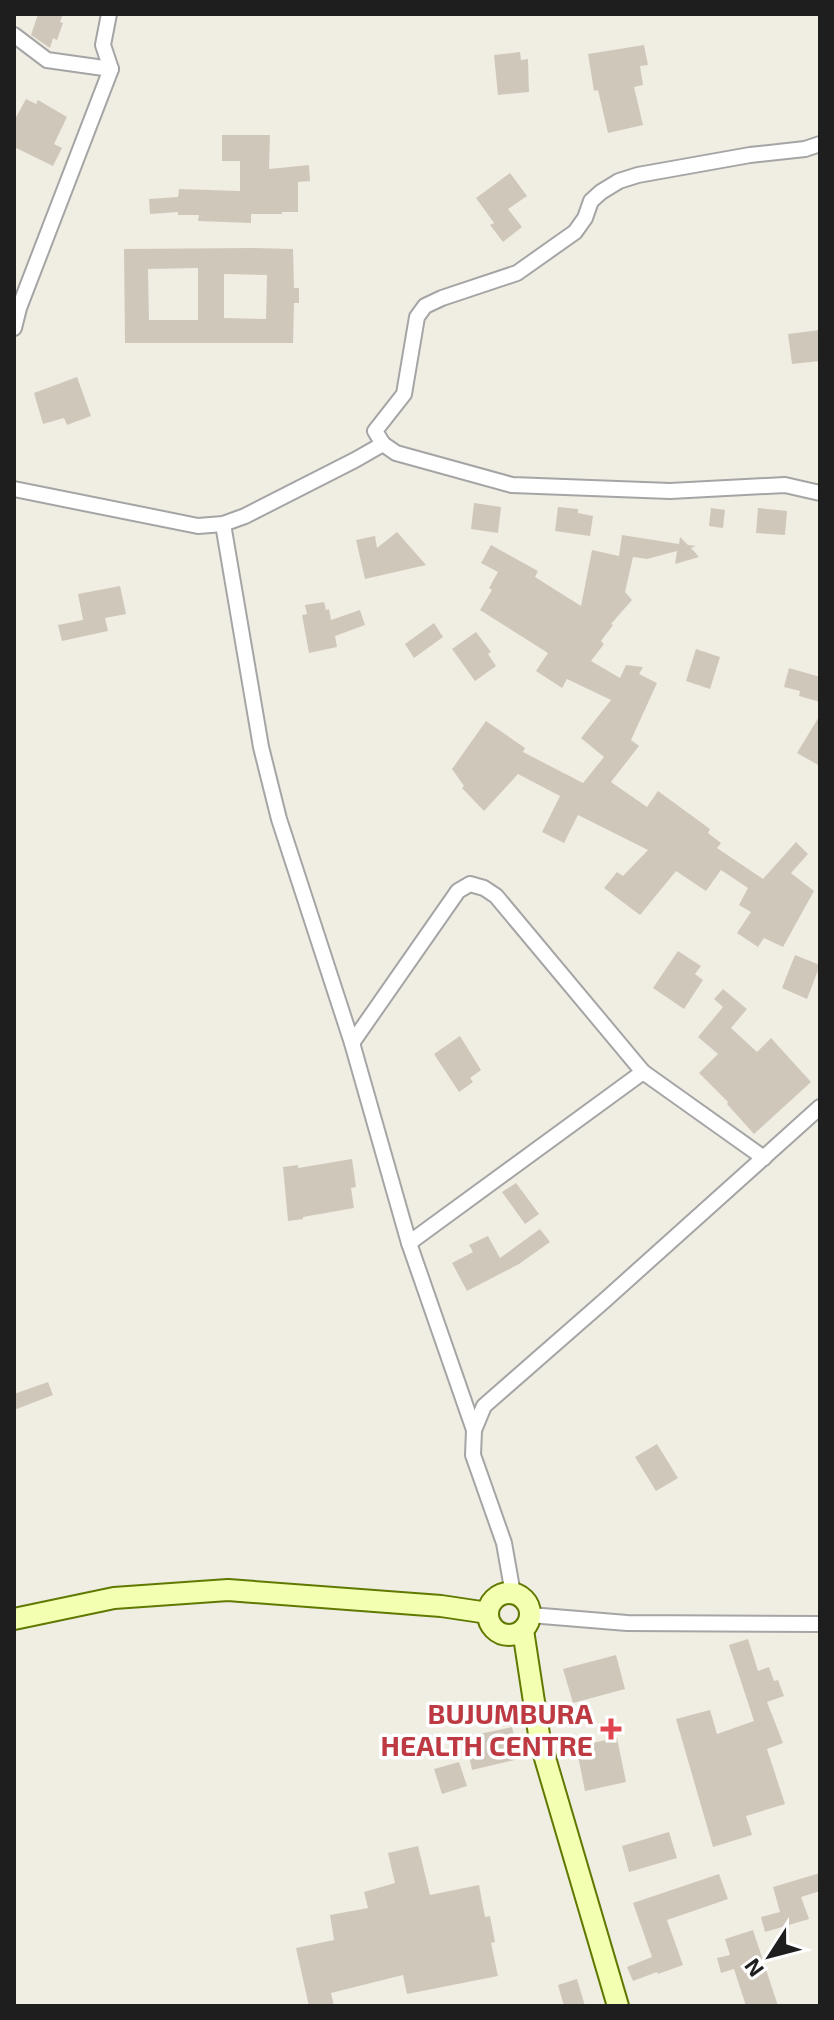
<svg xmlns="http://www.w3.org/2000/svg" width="834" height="2020" font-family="'Exo 2',sans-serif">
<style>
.building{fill:#d0c7bb;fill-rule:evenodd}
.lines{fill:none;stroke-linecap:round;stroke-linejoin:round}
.street-casing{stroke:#a5a5a5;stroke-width:18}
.secondary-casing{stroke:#607900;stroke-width:24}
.street{stroke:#fff;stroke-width:14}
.secondary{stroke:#f3ffb1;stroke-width:20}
.health-dot{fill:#e0444e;stroke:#fff;stroke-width:3}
.labels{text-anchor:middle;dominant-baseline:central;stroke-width:7;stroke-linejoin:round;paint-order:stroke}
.health-label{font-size:28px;font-weight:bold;fill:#be3a42;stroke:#fff;text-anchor:end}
</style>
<rect width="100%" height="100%" fill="#f0ede3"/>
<g class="building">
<path d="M38,14H63L60,22L63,23L57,40L53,38L50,48L31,35Z"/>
<path d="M644,45L648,65L640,66L643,85L634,87L643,125L608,133L598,90L594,91L588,54Z"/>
<path d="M520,52L521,60L528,59L529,92L498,95L494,55Z"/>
<path d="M26,99L36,104L38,100L67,117L54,144L62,148L53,166L14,147V121Z"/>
<path d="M222,135H270L269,169L309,165L310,181L298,182V212H282V214H251V223L198,221L199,215H178V212L150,214L149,199L178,197L179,189L240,191V161H222Z"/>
<path d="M510,173L527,196L508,209L522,227L503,242L490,225L494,223L476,198Z"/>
<path d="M251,248L293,249L294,288H299V303H294L293,343H125L124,249ZM198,268V320H149L148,269ZM224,274L267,275L266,319L224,318Z"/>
<path d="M820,330V361L792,364L788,334Z"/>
<path d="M77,377L91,416L67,425L64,418L43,424L34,393Z"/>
<path d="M474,503L501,507L498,533L471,529Z"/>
<path d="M558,507L578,509V513L593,516L590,536L555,531Z"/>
<path d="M711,508L725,510L723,528L709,526Z"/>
<path d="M758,508L787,511L785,535L756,533Z"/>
<path d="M397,532L426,565L365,579L356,540L375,536L377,548Z"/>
<path d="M622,535L679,544L680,537L688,545L696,546L691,548L699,557L675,564L677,551L647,559L633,557L625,592L632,600L611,624L613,625L601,641L604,644L591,661L620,678L626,665L643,667L639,674L657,683L631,740L639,746L611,782L647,807L658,791L710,829L708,833L721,843L717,848L763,879L796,842L808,854L791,873L814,891L783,947L764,938L758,947L737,933L751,912L739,905L748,888L721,870L706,891L676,871L640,915L604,888L617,872L623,876L648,850L578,815L564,843L542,832L560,796L518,774L484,811L462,788L464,786L452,769L486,721L525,748L523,752L583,783L604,757L581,738L611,700L567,679L562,688L536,671L548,653L480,610L492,590L489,588L498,572L481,563L491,545L538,571L535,577L581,606L592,550L619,556Z"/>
<path d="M120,586L126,614L105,618L108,631L62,641L58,625L83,620L78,594Z"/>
<path d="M324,602L326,610L329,609L331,620L360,610L365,625L335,636L337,647L309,653L302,615L307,614L305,605Z"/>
<path d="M434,623L443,637L414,658L405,644Z"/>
<path d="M476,632L491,652L488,654L496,666L475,681L452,649Z"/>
<path d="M696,649L720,657L710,689L686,681Z"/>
<path d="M789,668L820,677V702L799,696L800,691L784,687Z"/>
<path d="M820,715V766L797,753Z"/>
<path d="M678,951L701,966L695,974L703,980L684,1009L653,988Z"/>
<path d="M795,955L820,965L807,999L782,988Z"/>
<path d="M723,989L747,1009L731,1028L757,1052L771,1038L811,1082L754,1134L727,1104L728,1102L699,1073L718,1054L698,1037L723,1007L714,999Z"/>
<path d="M460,1036L481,1070L470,1078L473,1082L459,1092L434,1054Z"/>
<path d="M352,1159L356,1187L351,1188L354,1208L303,1217V1219L288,1221L283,1167L298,1165V1168Z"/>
<path d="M516,1183L539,1214L525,1224L502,1192Z"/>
<path d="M540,1229L550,1242L519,1264L467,1291L452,1263L473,1252L469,1245L488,1236L500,1258Z"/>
<path d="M48,1382L53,1395L14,1410V1394Z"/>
<path d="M657,1444L678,1478L656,1491L635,1457Z"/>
<path d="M748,1639L758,1671L769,1667L774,1681L778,1680L784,1696L767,1702L783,1743L767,1749L785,1804L746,1816L752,1835L713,1847L676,1719L710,1710L717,1734L754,1721L729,1645Z"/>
<path d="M616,1655L625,1689L573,1703L563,1669Z"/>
<path d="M512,1727L519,1759L472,1770L465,1737Z"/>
<path d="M617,1738L626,1782L585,1791L576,1746Z"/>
<path d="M459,1762L467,1786L442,1794L434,1769Z"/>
<path d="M669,1832L677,1858L629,1872L622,1846Z"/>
<path d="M418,1846L430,1895L479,1885L485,1917L490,1916L495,1942L491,1943L498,1976L407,1994L403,1975L331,1993L334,2006H309L296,1948L334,1940L330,1915L368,1908L364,1892L395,1883L388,1853Z"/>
<path d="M820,1873V1891L801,1897L809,1919L765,1932L761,1917L780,1912L773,1887Z"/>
<path d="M719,1874L728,1899L667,1920L683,1965L658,1974L657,1972L633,1981L627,1967L652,1957L633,1903Z"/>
<path d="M753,1930L778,2006H746L734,1969L721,1973L717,1958L730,1955L725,1939Z"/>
<path d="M577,1979L585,2006H564L558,1985Z"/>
</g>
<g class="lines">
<defs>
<g id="street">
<path d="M14,35L47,60L111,69"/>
<path d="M14,328L19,308L111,69L103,45L109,14"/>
<path d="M383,444L375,431L404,394L417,317L425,306L442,298L517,273L575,232L585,218L591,201L601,192L619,181L638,175L750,155L805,149L820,144"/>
<path d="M14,489L198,526L223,524L245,516L355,460L383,444L396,453L512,485L670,491L785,485L820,493"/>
<path d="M223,524L261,747L279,819L352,1043L409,1243L474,1430"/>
<path d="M352,1043L458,891L470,884L484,888L496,896L643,1072L764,1158"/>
<path d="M409,1243L643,1072"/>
<path d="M513,1594L504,1543L473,1455L474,1430L484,1406L604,1301L820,1107"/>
<path d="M530,1615L627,1623L820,1624"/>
</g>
<g id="secondary">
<circle cx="509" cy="1614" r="21"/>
<path d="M14,1619L114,1598L228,1590L441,1606L488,1613"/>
<path d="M523,1630L540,1741L618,2006"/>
</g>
</defs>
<use href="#street" class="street-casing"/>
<use href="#secondary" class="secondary-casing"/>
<use href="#street" class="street"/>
<use href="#secondary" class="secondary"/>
</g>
<path class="health-dot" d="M607 1717h8v8h8v8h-8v8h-8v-8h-8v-8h8z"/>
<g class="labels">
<g class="health-label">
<text x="593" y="1713">BUJUMBURA<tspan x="593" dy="32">HEALTH CENTRE</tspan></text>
</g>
</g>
<rect width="834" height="2020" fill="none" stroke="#1e1e1e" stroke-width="32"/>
<g transform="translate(770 1956) rotate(234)" stroke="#ffffff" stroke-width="6" paint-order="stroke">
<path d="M0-6L14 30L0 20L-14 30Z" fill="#1e1e1e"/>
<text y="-12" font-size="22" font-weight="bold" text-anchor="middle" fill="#1e1e1e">N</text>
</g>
</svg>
